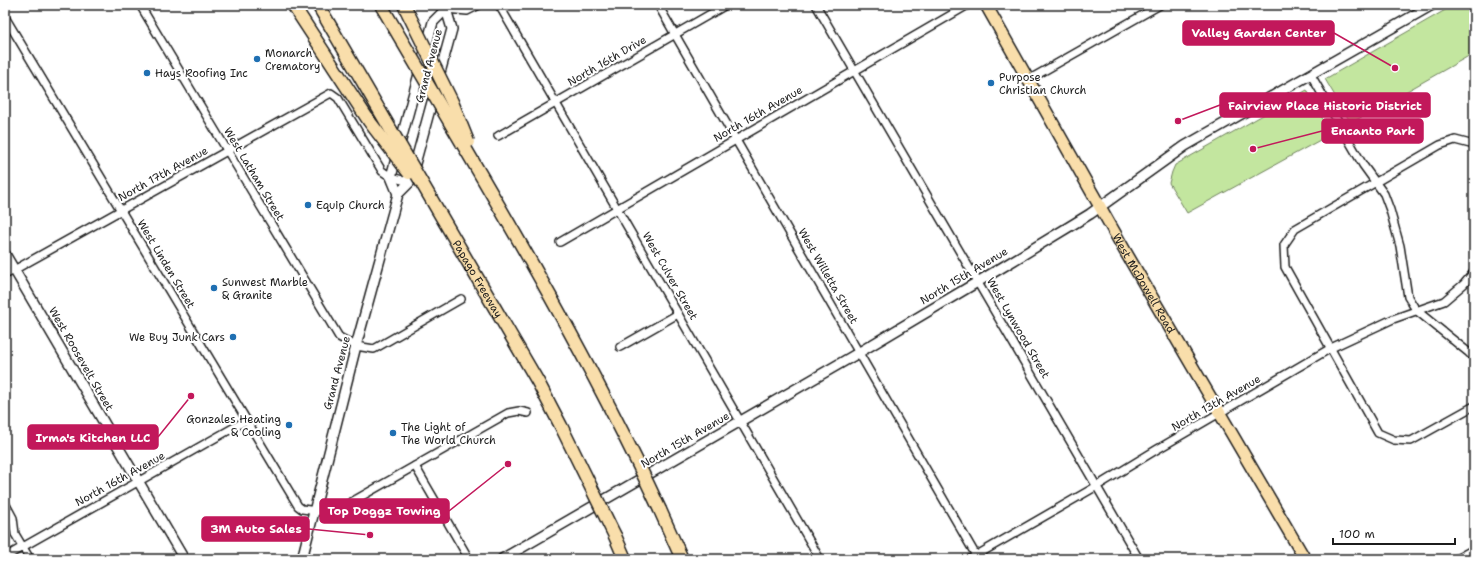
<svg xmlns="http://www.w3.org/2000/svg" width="1479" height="564" font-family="'Shantell Sans',sans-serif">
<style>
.green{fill:#c3e69f;stroke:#70815e}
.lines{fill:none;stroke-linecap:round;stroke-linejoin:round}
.street-casing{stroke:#1c1c1c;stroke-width:10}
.secondary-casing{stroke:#1c1c1c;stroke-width:12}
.primary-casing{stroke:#1c1c1c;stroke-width:14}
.highway-casing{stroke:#1c1c1c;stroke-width:15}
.street{stroke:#fff;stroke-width:7}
.secondary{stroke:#fff;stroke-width:9}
.primary{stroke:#f9deab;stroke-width:11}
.highway{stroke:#f9deab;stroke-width:12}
.highway-bridge-casing{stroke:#1c1c1c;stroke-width:15;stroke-linecap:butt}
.highway-bridge{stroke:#f9deab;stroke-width:12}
.poi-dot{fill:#1f6fb2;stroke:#fff;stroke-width:1.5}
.labels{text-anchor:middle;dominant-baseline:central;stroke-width:4;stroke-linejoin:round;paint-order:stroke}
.poi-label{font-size:11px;fill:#1c1c1c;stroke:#fff;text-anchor:start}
.street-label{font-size:11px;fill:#1c1c1c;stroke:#fff}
.leader{fill:none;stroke:#c2185b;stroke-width:1.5}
.callout-dot{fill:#c2185b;stroke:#fff;stroke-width:1.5}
.callout{fill:#c2185b;stroke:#c2185b;stroke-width:1.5}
.callout-label{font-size:12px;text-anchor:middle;font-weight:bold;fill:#fff}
</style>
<rect width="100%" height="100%" fill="#fff"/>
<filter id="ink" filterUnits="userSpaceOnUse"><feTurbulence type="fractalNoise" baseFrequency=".025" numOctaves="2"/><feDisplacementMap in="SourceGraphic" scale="8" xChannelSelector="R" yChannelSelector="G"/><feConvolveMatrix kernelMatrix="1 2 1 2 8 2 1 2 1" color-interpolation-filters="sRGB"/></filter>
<g filter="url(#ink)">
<g class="green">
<path d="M1454,5H1474V53L1351,123L1325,79Z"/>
<path d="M1307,90L1331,134L1187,213L1169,183L1172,172L1175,165Z"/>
</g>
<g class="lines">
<defs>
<g id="street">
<path d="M140,5L339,337L356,346L374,349L461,299"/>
<path d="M438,5L446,9L467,11L479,5"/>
<path d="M499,5L820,559"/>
<path d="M658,5L978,559"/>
<path d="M816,5L1139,559"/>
<path d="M5,17L298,506L302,509L332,513L508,413L519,411L528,413"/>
<path d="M1311,75L1363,165L1384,194L1390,210L1400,246L1408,297L1416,310L1468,352L1474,358"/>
<path d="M1028,80L1160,5"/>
<path d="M498,136L726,5"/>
<path d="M1474,145L1455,140L1440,145L1295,229L1284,245L1285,267L1378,433L1394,440L1411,441L1474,406"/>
<path d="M560,242L968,5"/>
<path d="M5,275L331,93L338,98L382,171L391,177L410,182"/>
<path d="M620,347L678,314"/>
<path d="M415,466L469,559"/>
<path d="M5,503L13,518L15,534L30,559"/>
<path d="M5,557L247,420"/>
<path d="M970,559L1097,486L1156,450L1331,348L1393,319L1444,301L1464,284L1474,272"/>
<path d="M1456,559L1474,549"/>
</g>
<g id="secondary">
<path d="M398,194L391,177L433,22L446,9L447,6"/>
<path d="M5,254L184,559"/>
<path d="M302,559L356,346L398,194L410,182L452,29L446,9"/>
<path d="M502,559L853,356L1001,268L1090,214L1185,146L1432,5"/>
</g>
<g id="primary">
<path id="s1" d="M986,5L1125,251L1305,559"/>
</g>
<g id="highway">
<path d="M660,510L682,559"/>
<path d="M615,536L625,559"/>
</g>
</defs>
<use href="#street" class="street-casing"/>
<use href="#secondary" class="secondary-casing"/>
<use href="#primary" class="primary-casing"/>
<use href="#highway" class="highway-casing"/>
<use href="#street" class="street"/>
<use href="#secondary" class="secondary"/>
<use href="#primary" class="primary"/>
<use href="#highway" class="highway"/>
<defs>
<g id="highway-bridge">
<path d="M293,5L369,121L409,173"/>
<path id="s2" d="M318,5L538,382L561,426L615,536"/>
<path d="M381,5C478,171 579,335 660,510"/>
<path d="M404,5L452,102L468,142"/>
</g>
</defs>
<use href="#highway-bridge" class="highway-bridge-casing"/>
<use href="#highway-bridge" class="highway-bridge"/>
</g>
</g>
<g class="poi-dot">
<circle cx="257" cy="59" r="4"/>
<circle cx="147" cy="73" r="4"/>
<circle cx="991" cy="83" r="4"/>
<circle cx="308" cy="205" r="4"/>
<circle cx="214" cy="288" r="4"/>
<circle cx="233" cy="337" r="4"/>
<circle cx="289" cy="425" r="4"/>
<circle cx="393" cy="433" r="4"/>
</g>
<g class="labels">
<g class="poi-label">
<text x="265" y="53">Monarch<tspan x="265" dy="13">Crematory</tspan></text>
<text x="155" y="73">Hays Roofing Inc</text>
<text x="999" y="77">Purpose<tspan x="999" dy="13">Christian Church</tspan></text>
<text x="316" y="205">Equip Church</text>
<text x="222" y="282">Sunwest Marble<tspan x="222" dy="13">&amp; Granite</tspan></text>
<text x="225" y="337" text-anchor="end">We Buy Junk Cars</text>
<text x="281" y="419" text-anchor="end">Gonzales Heating<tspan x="281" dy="13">&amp; Cooling</tspan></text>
<text x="401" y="427">The Light of<tspan x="401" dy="13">The World Church</tspan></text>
</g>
<g class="street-label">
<text transform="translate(607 61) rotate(-30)">North 16th Drive</text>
<text transform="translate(429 66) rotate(-75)">Grand Avenue</text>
<text transform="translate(758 114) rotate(-30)">North 16th Avenue</text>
<text transform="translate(163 174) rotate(-29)">North 17th Avenue</text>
<text transform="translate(254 174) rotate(59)">West Latham Street</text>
<text transform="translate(166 264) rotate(59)">West Linden Street</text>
<text transform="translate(670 276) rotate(60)">West Culver Street</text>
<text transform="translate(828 276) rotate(60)">West Willetta Street</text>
<text transform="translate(964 276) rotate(-31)">North 15th Avenue</text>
<text stroke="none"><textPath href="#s2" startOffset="317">Papago Freeway</textPath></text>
<text stroke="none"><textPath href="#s1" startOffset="320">West McDowell Road</textPath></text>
<text transform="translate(1018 328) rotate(60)">West Lynwood Street</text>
<text transform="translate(81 359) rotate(60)">West Roosevelt Street</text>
<text transform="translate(337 373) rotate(-75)">Grand Avenue</text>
<text transform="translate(1216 403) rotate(-30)">North 13th Avenue</text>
<text transform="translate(685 440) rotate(-30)">North 15th Avenue</text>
<text transform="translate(120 479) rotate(-29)">North 16th Avenue</text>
</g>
</g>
<path class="leader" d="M1395 68L1334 33M1178 121L1220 105M1253 149L1322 131M191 396L158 437M508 464L449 511M370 535L309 529"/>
<g class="callout-dot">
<circle cx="1395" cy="68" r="4"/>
<circle cx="1178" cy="121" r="4"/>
<circle cx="1253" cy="149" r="4"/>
<circle cx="191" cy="396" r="4"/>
<circle cx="508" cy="464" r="4"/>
<circle cx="370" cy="535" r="4"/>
</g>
<g class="callout">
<rect x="1183" y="21" width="151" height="24" rx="4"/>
<rect x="1220" y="93" width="210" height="24" rx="4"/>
<rect x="1322" y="119" width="101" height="24" rx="4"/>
<rect x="28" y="425" width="130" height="24" rx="4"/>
<rect x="320" y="499" width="129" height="24" rx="4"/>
<rect x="202" y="517" width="107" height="24" rx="4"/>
</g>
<g class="callout-label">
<text x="1259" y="37">Valley Garden Center</text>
<text x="1325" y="110">Fairview Place Historic District</text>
<text x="1373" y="135">Encanto Park</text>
<text x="93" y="442">Irma's Kitchen LLC</text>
<text x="384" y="515">Top Doggz Towing</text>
<text x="256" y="533">3M Auto Sales</text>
</g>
<rect width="1479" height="564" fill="none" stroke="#fff" stroke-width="20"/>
<rect x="10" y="10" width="1459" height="544" fill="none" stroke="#1c1c1c" stroke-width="1.5" filter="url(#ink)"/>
<path d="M1333 538v6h122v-6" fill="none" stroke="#1c1c1c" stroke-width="2"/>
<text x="1339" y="538" font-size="12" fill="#1c1c1c" stroke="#ffffff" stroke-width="3" paint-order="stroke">100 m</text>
</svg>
